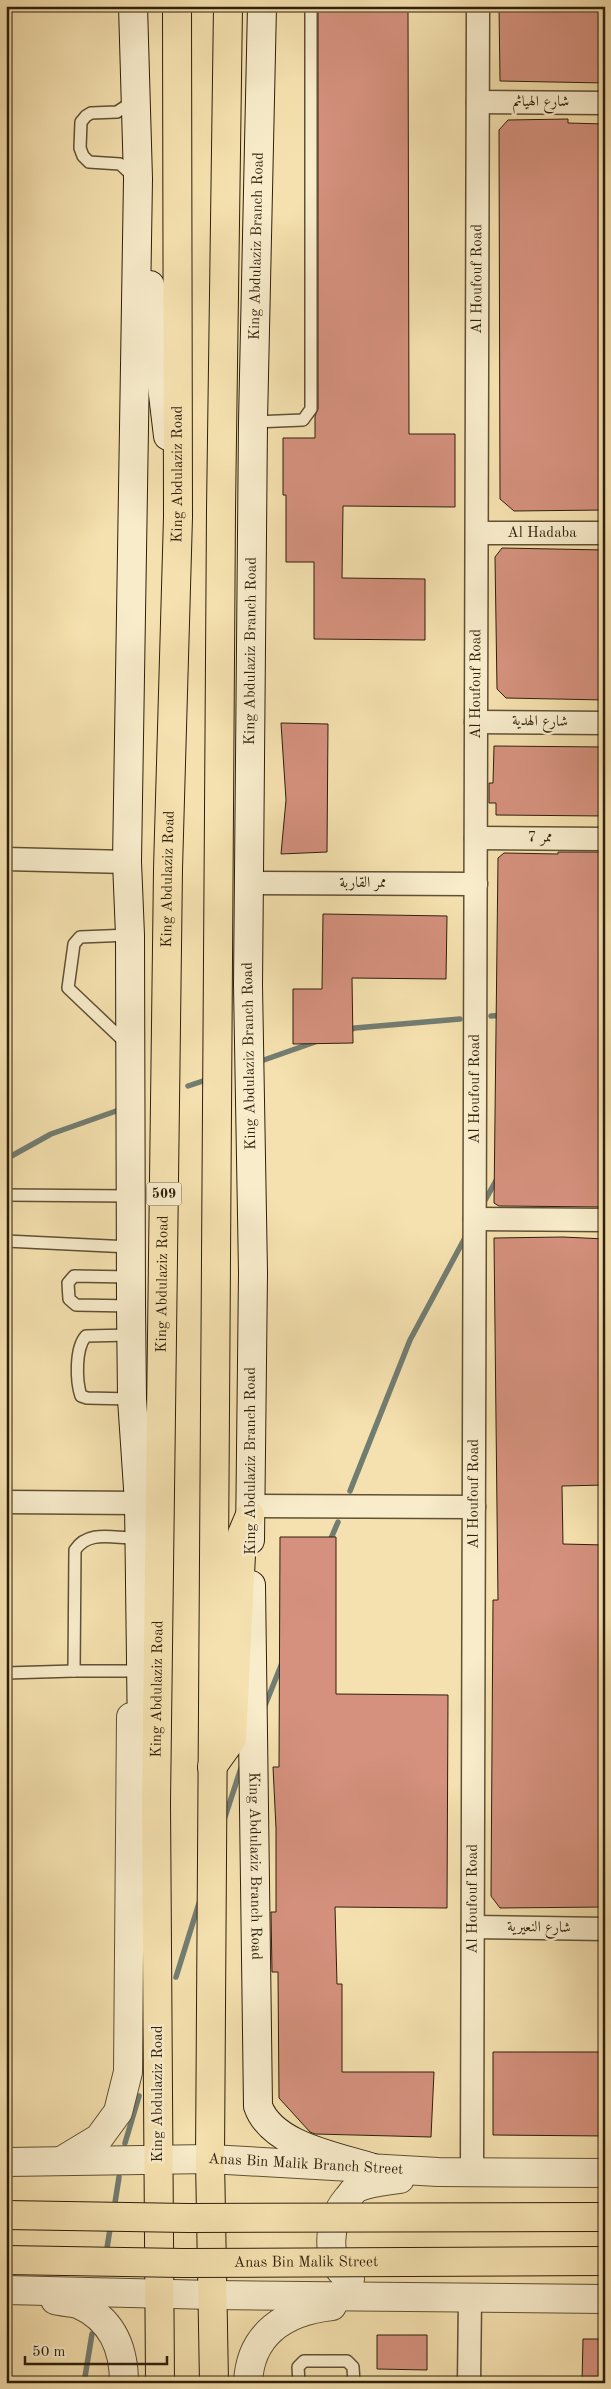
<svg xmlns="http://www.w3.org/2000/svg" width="611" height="2389" font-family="'Old Standard TT',Amiri,serif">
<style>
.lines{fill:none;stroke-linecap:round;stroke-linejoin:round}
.stream{stroke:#727d72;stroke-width:5.5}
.building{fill:#d5917e;stroke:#2e1f0b}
.service-casing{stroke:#605034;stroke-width:14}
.minor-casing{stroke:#605034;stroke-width:25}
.tertiary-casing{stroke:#605034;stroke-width:30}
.secondary-casing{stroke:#2e1f0b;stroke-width:30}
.primary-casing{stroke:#2e1f0b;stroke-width:30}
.service{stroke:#f8eccb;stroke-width:11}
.minor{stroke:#f8eccb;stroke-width:22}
.tertiary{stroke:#f8eccb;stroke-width:28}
.secondary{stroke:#f8eccb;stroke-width:28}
.primary{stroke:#f5e1af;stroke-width:28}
.primary-bridge-casing{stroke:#2e1f0b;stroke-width:30;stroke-linecap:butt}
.primary-bridge{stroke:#f5e1af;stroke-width:28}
.labels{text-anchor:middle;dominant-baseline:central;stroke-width:5;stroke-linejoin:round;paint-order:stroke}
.shield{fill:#f8eccb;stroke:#6b5c45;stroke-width:1}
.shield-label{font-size:14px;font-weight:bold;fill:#2e1f0b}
.street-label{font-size:15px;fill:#2e1f0b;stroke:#f8eccb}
</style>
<rect width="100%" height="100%" fill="#f5e1af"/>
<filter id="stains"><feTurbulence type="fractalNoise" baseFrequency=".004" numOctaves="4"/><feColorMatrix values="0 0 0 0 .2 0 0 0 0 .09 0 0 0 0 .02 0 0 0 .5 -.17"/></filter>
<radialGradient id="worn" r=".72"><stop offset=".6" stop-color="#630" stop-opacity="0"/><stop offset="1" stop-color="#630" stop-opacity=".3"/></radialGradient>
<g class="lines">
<g class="stream">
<path d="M491,1016L504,1015"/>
<path d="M348,1030L355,1028L460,1019"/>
<path d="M261,1061L315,1042"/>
<path d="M188,1086L206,1080"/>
<path d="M6,1159L51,1134L119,1110"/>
<path d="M483,1204L498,1177"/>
<path d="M350,1491L410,1340L467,1234"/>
<path d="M329,1543L338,1522"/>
<path d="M264,1708L282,1663"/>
<path d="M224,1820L242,1765"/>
<path d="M176,1977L200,1900"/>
<path d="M125,2143L139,2096"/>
<path d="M114,2209L119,2177"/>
<path d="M106,2254L111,2223"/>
<path d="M84,2383L92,2334"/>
</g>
</g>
<g class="building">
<path d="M318,6H408L409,434H455V507L343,506L342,578L425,579V640L314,639V562H286V495H283V438H315V416L318,409Z"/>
<path d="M499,6H605V83L500,81Z"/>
<path d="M568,119V123L605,124V510L514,511L500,499L499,130L508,120Z"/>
<path d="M502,548L605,550V700L506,698L497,689L495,557Z"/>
<path d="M281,723L328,724L327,852L281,854L286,800Z"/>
<path d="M494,746L605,747V816L496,815V803H489V783H493Z"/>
<path d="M558,852H605V1207L499,1206L494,1203L498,858L504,853L558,854Z"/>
<path d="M323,914L447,916L446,979L352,978L353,1043L293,1044V989H322Z"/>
<path d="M563,1237L605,1239V1485L562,1486L563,1544L605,1545V1907L500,1908L491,1896L493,1600H498L494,1238Z"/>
<path d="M280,1537H336V1694L448,1695L447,1908L335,1907L337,1984H342V2072H434L431,2137L315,2134L310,2132L279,2098L278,1972H272L271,1912H276V1828L273,1767H279Z"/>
<path d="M493,2052H605V2136L493,2135Z"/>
<path d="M377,2335H427V2370L377,2369Z"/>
<path d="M583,2339H605V2383H582Z"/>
</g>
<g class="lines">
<defs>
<g id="service">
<path d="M134,101L117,112L91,113L86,116L81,122L80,148L83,156L89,162L120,164L135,178"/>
<path d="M253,422L303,420L311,409V6"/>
<path d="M127,1044L68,988L74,944L80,937L130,935"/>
<path d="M6,1195L130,1196"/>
<path d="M6,1241L130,1247"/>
<path d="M130,1277L74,1276L68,1283L69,1299L76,1305L131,1306"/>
<path d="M131,1335L86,1336C75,1348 76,1381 81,1396L87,1398L132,1399"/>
<path d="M132,1671H74L75,1550C88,1530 113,1538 133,1538"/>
<path d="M6,1673L74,1671"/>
<path d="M299,2383L298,2367L304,2361H347L353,2367L354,2383"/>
</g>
<g id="minor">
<path d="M478,102L605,103"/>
<path id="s1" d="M478,533H605"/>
<path d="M476,722L605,723"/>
<path d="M476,838L605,839"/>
<path d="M6,859L127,862"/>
<path d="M250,883L476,884"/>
<path d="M475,1219L605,1220"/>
<path d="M6,1502L139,1503"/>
<path d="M250,1506L474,1507"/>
<path d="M473,1927L605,1929"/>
<path id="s2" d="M472,2173L478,6"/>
<path d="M469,2383L470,2298"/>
</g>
<g id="tertiary">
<path d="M61,2161L99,2138L118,2112L128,2072L131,1717"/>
<path id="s3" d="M6,2162L210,2159L438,2172L605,2173"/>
<path d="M350,2279C323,2261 328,2222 347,2199C350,2196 353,2190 357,2188C370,2182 387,2181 400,2179"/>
<path d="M6,2290L213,2295L605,2299"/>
<path d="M55,2300C62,2302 71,2302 78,2304C112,2319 124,2348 124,2383"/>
<path d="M248,2383C250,2333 286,2311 332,2306"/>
</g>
<g id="secondary">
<path d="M133,6L138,179L127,862L130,935L131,1306L132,1399L139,1503L142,1740L151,1778"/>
<path d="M150,285L168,436"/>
<path id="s4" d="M250,1540L253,1273L248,985L253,422L262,6"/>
<path id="s5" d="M251,1585L258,2106C272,2146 336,2156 373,2168"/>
</g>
<g id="primary">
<path d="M212,1767L232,1739L242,1534L250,1515"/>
<path id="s6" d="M160,2383L156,1803L168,869L178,517L177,6"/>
<path d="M214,2383L210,2159L221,510L228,6"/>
</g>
</defs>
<use href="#service" class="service-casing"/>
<use href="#minor" class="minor-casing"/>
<use href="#tertiary" class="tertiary-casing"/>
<use href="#secondary" class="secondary-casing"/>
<use href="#primary" class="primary-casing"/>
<use href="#service" class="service"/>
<use href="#minor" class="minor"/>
<use href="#tertiary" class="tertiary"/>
<use href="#secondary" class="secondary"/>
<use href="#primary" class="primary"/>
<defs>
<g id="primary-bridge">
<path d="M6,2215L188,2218L605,2217"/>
<path id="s7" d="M6,2260L183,2263L605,2261"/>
</g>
</defs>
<use href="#primary-bridge" class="primary-bridge-casing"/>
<use href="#primary-bridge" class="primary-bridge"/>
</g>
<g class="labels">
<rect class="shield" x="146.5" y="1182.5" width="35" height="23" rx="4"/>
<g class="shield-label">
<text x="164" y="1194">509</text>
</g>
<g class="street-label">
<text x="541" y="102">شارع الهياثم</text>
<text stroke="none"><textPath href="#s4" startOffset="1294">King Abdulaziz Branch Road</textPath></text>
<text stroke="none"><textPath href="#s2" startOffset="1894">Al Houfouf Road</textPath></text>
<text stroke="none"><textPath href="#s6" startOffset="1909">King Abdulaziz Road</textPath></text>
<text stroke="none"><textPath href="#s1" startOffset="64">Al Hadaba</textPath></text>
<text stroke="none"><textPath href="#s4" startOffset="889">King Abdulaziz Branch Road</textPath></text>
<text stroke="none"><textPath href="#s2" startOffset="1489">Al Houfouf Road</textPath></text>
<text transform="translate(540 722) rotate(1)">شارع الهدية</text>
<text transform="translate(540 838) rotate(1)">ممر 7</text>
<text stroke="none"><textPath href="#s6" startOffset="1504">King Abdulaziz Road</textPath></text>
<text x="363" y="883">ممر القاربة</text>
<text transform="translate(250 1056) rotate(-91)">King Abdulaziz Branch Road</text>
<text stroke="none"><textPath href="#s2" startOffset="1084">Al Houfouf Road</textPath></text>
<text stroke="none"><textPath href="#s6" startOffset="1099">King Abdulaziz Road</textPath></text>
<text transform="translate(251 1461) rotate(-90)">King Abdulaziz Branch Road</text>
<text stroke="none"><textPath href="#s2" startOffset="679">Al Houfouf Road</textPath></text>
<text stroke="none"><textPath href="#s6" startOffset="694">King Abdulaziz Road</textPath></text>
<text stroke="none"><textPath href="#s5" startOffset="281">King Abdulaziz Branch Road</textPath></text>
<text stroke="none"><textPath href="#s2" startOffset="274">Al Houfouf Road</textPath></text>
<text transform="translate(539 1928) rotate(1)">شارع النعيرية</text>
<text transform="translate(158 2094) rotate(-90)">King Abdulaziz Road</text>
<text stroke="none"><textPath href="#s3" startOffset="300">Anas Bin Malik Branch Street</textPath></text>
<text stroke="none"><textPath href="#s7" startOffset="300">Anas Bin Malik Street</textPath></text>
</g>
</g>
<rect width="611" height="2389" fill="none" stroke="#f5e1af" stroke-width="25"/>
<rect x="8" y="8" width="596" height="2374" fill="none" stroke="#2e1f0b" stroke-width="2.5"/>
<rect x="12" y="12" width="586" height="2364" fill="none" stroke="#2e1f0b"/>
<path d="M25 2356v8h142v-8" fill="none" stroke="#2e1f0b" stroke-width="2.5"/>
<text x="32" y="2356" font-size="15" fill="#2e1f0b" stroke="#f8eccb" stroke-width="4" paint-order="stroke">50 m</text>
<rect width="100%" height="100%" filter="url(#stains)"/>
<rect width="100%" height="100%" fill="url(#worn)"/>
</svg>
